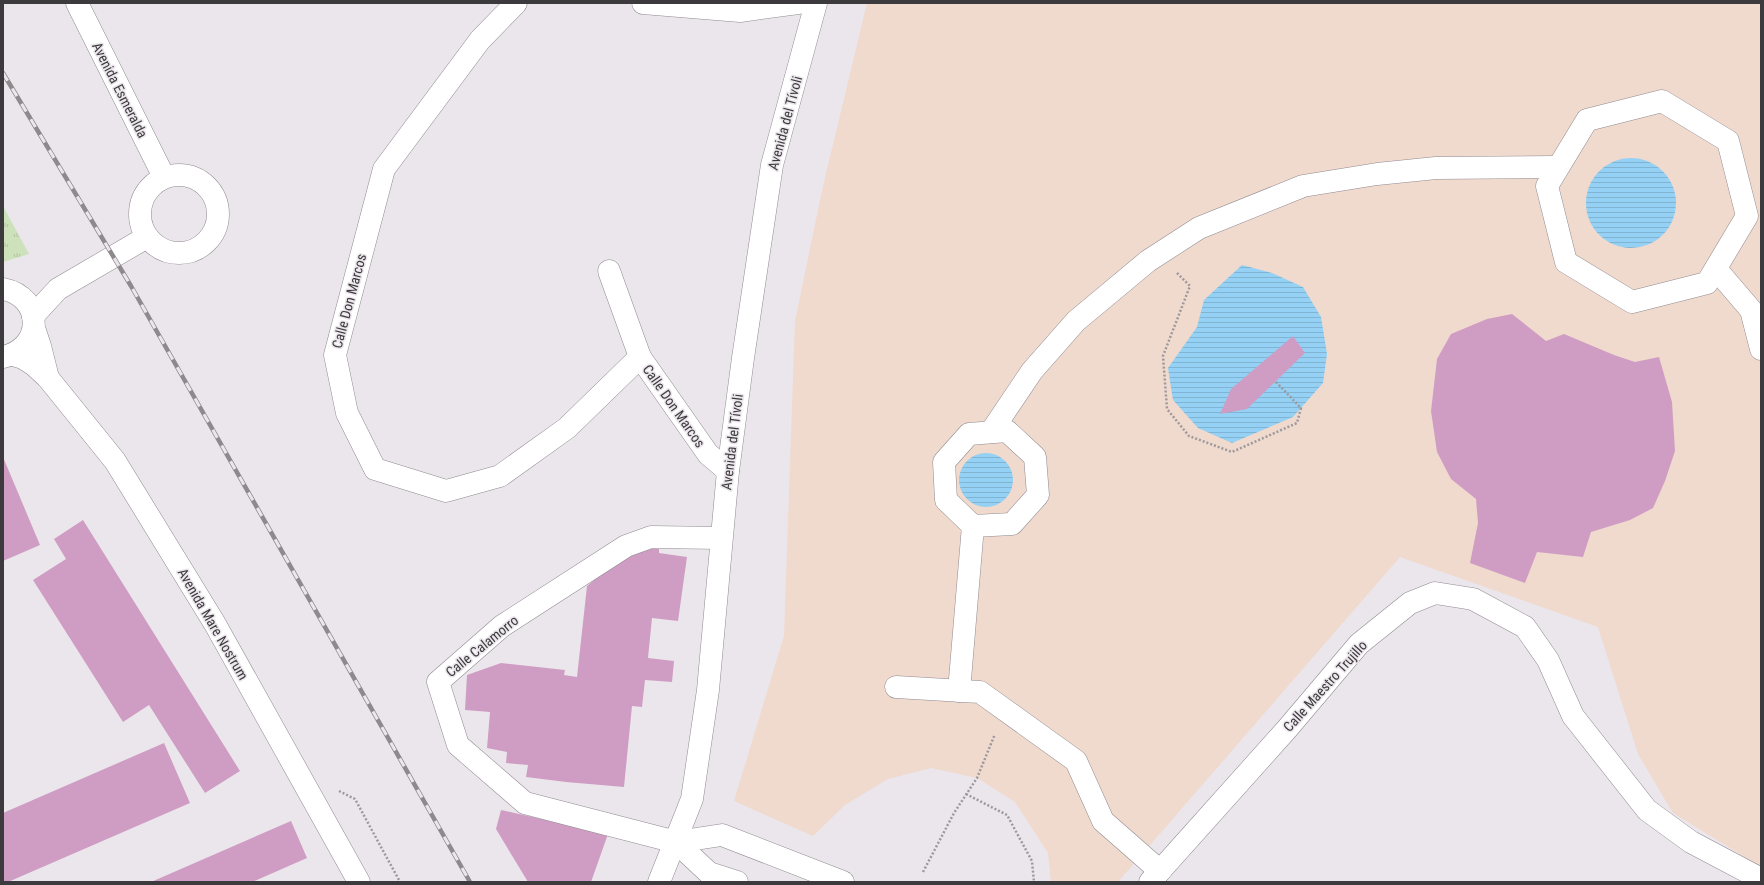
<svg xmlns="http://www.w3.org/2000/svg" width="1764" height="885" font-family="'Roboto Condensed',sans-serif">
<style>
.commercial{fill:#f0d9cd}
.park{fill:url(#park-tufts)}
.water{fill:url(#water-rules)}
.building{fill:#cf9dc3}
.lines{fill:none;stroke-linecap:round;stroke-linejoin:round}
.street-casing{stroke:#908b90;stroke-width:23}
.secondary-casing{stroke:#908b90;stroke-width:23}
.path{stroke:#9c999d;stroke-width:2.5;stroke-dasharray:2 2;stroke-linecap:butt}
.street{stroke:#fff;stroke-width:22}
.secondary{stroke:#fff;stroke-width:22}
.rail-casing{stroke:#8d898d;stroke-width:4.5}
.rail{stroke:#ebe6ec;stroke-width:3;stroke-dasharray:9;stroke-linecap:butt}
.labels{text-anchor:middle;dominant-baseline:central;stroke-width:3;stroke-linejoin:round;paint-order:stroke}
.street-label{font-size:14px;fill:#3c3a3c;stroke:#ebe6ec}
</style>
<defs>
<pattern id="park-tufts" width="24" height="20" patternUnits="userSpaceOnUse"><rect width="24" height="20" fill="#cde1ba"/><path d="M3 7l-1-3M5 7V3M7 7l1-3M15 17l-1-3M17 17v-4M19 17l1-3" fill="none" stroke="#b1c2a1"/></pattern>
<pattern id="water-rules" width="6" height="5" patternUnits="userSpaceOnUse"><rect width="6" height="5" fill="#94d1f4"/><path d="M0 2.5h6" fill="none" stroke="#80b4d2"/></pattern>
</defs>
<rect width="100%" height="100%" fill="#ebe6ec"/>
<path class="commercial" d="M867,3H1761V867L1673,813L1638,754L1598,627L1400,557L1118,882H1051L1048,853L1015,802L977,778L931,768L888,779L845,805L813,836L734,801L784,636L795,321L823,186Z"/>
<path class="park" d="M3,206L29,254L3,262Z"/>
<g class="water">
<circle cx="1631" cy="203" r="45"/>
<path d="M1242,265L1272,273L1303,287L1321,317L1327,354L1323,383L1293,417L1232,443L1198,428L1173,400L1168,368L1197,327L1204,300Z"/>
<circle cx="986" cy="480" r="27"/>
</g>
<g class="building">
<path d="M1512,314L1546,341L1564,334L1614,355L1635,362L1659,357L1672,402L1675,451L1665,481L1653,508L1630,520L1591,532L1583,557L1537,552L1525,583L1470,563L1478,523L1476,499L1451,479L1437,452L1431,411L1437,359L1451,334L1487,319Z"/>
<path d="M1293,336L1305,353L1247,409L1220,414L1231,389Z"/>
<path d="M3,457L40,545L3,561Z"/>
<path d="M83,520L240,771L205,793L149,705L123,722L33,580L66,559L54,539Z"/>
<path d="M633,546L659,549V553L687,557L678,621L652,618L648,658L674,661L672,682L645,680L642,707L632,706L624,787L566,782L526,777L528,765L506,763L507,752L487,748L490,712L465,710L467,675L501,663L565,670L564,675L577,677L587,586L631,550Z"/>
<path d="M164,743L190,803L8,882H3V813Z"/>
<path d="M501,810L608,834L591,882H528L496,829Z"/>
<path d="M291,821L307,858L252,882H151Z"/>
</g>
<g class="lines">
<defs>
<g id="street">
<path d="M516,3L480,40L384,169L335,355L347,413L375,469L446,491L500,476L567,428L640,357L708,454L728,471"/>
<path d="M643,3L740,11L798,3"/>
<path d="M1662,101L1728,141L1747,216L1707,283L1632,302L1566,262L1547,186L1587,120Z"/>
<path d="M1716,269L1751,310L1761,349"/>
<path d="M609,271L640,357"/>
<path d="M34,328L40,346L48,378"/>
<path d="M13,355L23,358L34,365L48,378L115,461L215,624L359,882"/>
<path d="M1007,431L1035,457L1038,495L1012,524L973,526L946,500L944,462L969,434Z"/>
<path d="M991,432L1032,371L1076,321L1148,261L1199,228L1303,186L1377,174L1436,168L1558,167"/>
<path d="M721,538L651,537L626,546L502,626L438,682L458,745L525,803L676,842L722,835L843,882"/>
<path d="M896,687L980,692L1076,761L1103,821L1160,871"/>
<path d="M959,691L973,526"/>
<path d="M676,842L709,873L737,882"/>
<path d="M1150,882L1287,729L1359,644L1410,603L1435,593L1473,599L1525,627L1548,660L1573,716L1647,810L1691,842L1761,879"/>
</g>
<g id="secondary">
<path d="M77,3L164,177"/>
<circle cx="179" cy="214" r="39"/>
<path d="M3,289C44,297 44,348 3,357"/>
<path d="M33,316L58,289L147,237"/>
<path d="M659,882L692,799L708,690L728,471L743,358L772,165L816,3"/>
</g>
</defs>
<use href="#street" class="street-casing"/>
<use href="#secondary" class="secondary-casing"/>
<g class="path">
<path d="M1177,273L1190,286L1163,356L1167,409L1189,436L1232,452L1297,423L1301,408L1276,382"/>
<path d="M339,791L355,799L400,882"/>
<path d="M966,794L1007,815L1032,861L1034,882"/>
<path d="M923,872L954,813L977,778L995,734"/>
</g>
<use href="#street" class="street"/>
<use href="#secondary" class="secondary"/>
<defs>
<path id="rail" d="M3,73L131,286L470,882"/>
</defs>
<use href="#rail" class="rail-casing"/>
<use href="#rail" class="rail"/>
</g>
<g class="labels">
<g class="street-label">
<text transform="translate(120 90) rotate(63)">Avenida Esmeralda</text>
<text transform="translate(785 123) rotate(-75)">Avenida del Tívoli</text>
<text transform="translate(349 301) rotate(-75)">Calle Don Marcos</text>
<text transform="translate(674 406) rotate(55)">Calle Don Marcos</text>
<text transform="translate(732 442) rotate(-83)">Avenida del Tívoli</text>
<text transform="translate(213 624) rotate(60)">Avenida Mare Nostrum</text>
<text transform="translate(482 646) rotate(-39)">Calle Calamorro</text>
<text transform="translate(1325 686) rotate(-48)">Calle Maestro Trujillo</text>
</g>
</g>
<rect width="1764" height="885" fill="none" stroke="#3c3a3c" stroke-width="8"/>
</svg>
